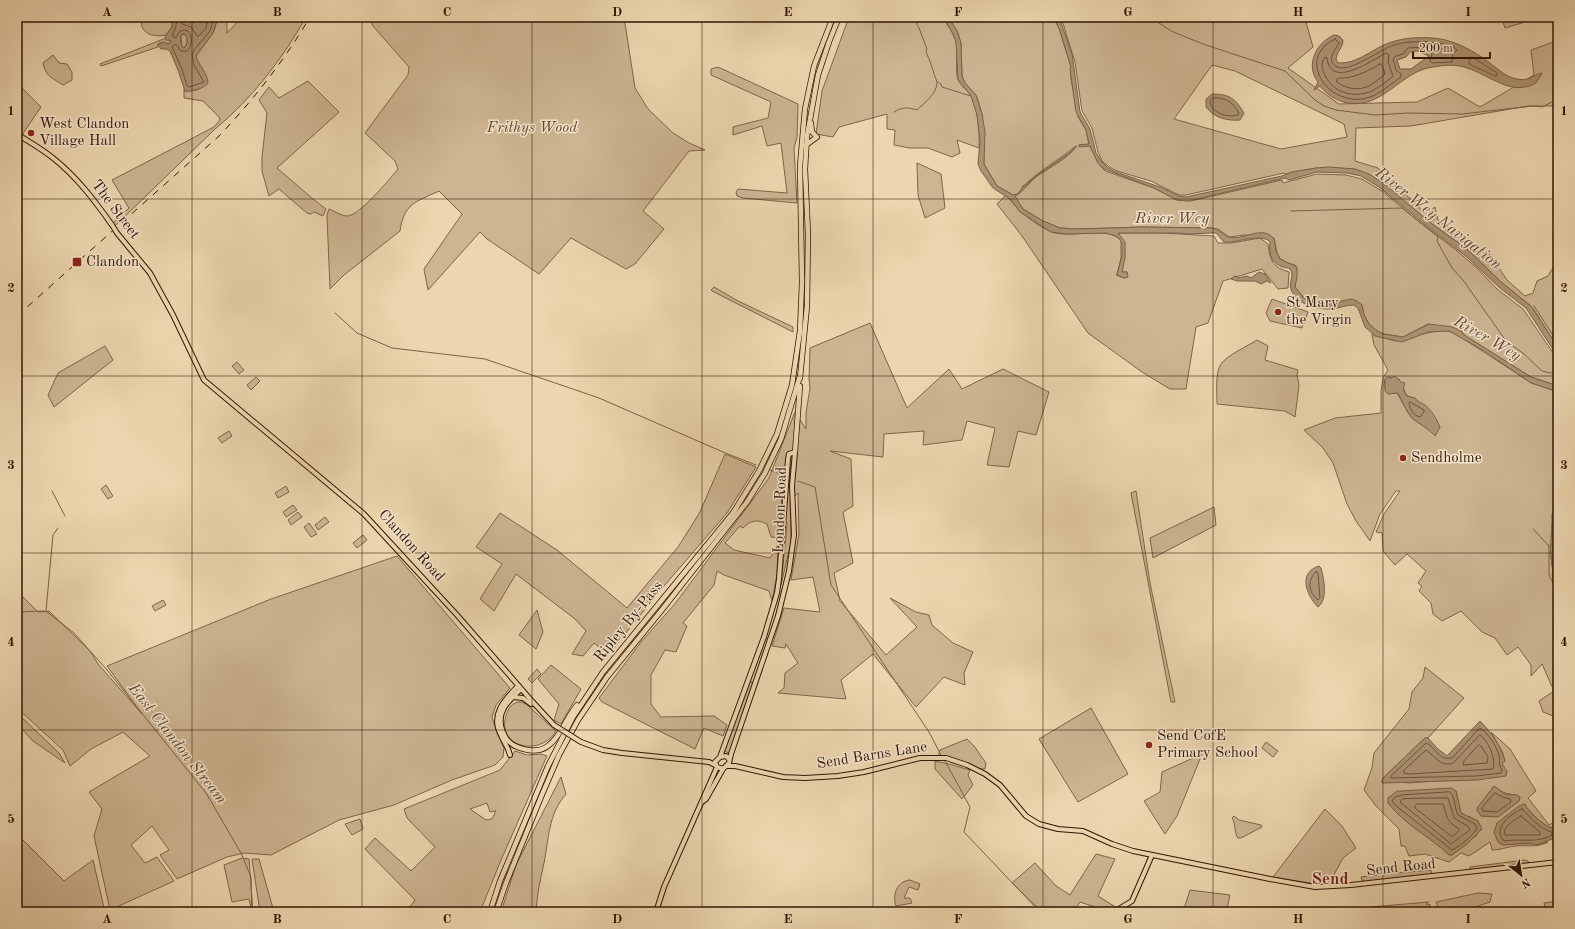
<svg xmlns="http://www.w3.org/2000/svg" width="1575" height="929" font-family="'Old Standard TT',serif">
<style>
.green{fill:#cdb592;stroke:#7f644a;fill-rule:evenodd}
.water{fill:#ad9474;stroke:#7b6146;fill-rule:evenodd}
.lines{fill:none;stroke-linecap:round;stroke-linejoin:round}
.shore{stroke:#6f543b;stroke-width:1}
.stream{stroke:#7b6146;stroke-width:1}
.major-casing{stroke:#311402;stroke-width:6}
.highway-casing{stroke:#311402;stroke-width:6}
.major{stroke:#edd6af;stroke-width:4}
.highway{stroke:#edd6af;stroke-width:4.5}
.rail{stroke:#311402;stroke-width:1;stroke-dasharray:7 7;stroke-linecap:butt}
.major-bridge-casing{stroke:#311402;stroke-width:6;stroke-linecap:butt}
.major-bridge{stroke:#edd6af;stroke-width:4}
.grid{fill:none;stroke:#311402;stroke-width:1;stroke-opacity:0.55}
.poi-dot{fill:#8f2418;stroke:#f3e4cb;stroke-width:1.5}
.labels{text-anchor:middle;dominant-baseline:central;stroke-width:3;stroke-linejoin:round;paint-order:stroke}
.poi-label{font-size:15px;fill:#311402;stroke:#f3e4cb;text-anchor:start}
.park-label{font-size:15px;font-style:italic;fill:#60442d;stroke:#f3e4cb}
.street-label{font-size:15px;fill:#311402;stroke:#f3e4cb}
.water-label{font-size:16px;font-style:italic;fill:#634730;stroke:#f3e4cb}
.quarter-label{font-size:17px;font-weight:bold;fill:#7a1f14;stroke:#f3e4cb}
.neatline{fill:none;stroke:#311402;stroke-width:1.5}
.grid-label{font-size:13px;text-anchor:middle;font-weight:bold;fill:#311402}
</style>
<rect width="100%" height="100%" fill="#edd6af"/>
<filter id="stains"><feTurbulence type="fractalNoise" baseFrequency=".005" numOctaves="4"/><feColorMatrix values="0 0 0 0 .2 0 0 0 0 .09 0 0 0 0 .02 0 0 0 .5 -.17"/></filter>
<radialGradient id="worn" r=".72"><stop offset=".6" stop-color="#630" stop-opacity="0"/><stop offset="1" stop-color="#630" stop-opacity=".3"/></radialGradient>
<g class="green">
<path d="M142,17H173L172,27L166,35C153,38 138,33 142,17Z"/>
<path d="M218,17H227V33L242,17H306C283,58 252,99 215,129L115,226L113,223L129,208L112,180L214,127L220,120L219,117L203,101L184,98V89L185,91L196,90L207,84C208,74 198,66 196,56L214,31Z"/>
<path d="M368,17H624L635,88L648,109L673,133L689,143L705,150L689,151L643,211L664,229L635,264L626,269L571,238L539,274L487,239L480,232L428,290L424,269L462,214L439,191C416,202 404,203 400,231L344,275L330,289L327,215L329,209C334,211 342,216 347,216C358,217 390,179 398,169L395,161L365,133L408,75L409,67L373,26Z"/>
<path d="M849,17H943C947,26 954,32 956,42C959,53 955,64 957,76C958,85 967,89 971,96C978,108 980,134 979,148L957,140L960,153L952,157L928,148H910L894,145L895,130L887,129V114L839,127L833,137L816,134L822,91Z"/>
<path d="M948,17H1054L1060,31L1071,67V79L1078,117L1086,130L1089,145H1079L1090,146L1098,163L1105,171L1154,188L1177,200L1191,201L1282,180L1283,183L1317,174L1346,175L1362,179L1382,191L1417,220L1457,251L1477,268L1497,289L1523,309L1558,360V371H1556L1558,373V386L1531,377L1464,335L1461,331L1428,324L1403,337L1383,334L1376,330L1369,324L1364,315L1362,305L1339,302L1326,304L1311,301L1304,298L1295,287L1297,268L1295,265C1275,260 1278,255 1274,238L1245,235L1229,237L1218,229L1212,228L1141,227L1076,229L1060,228L1043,221L1023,209L1014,196C1023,191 1030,182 1038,175C1051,166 1068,159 1076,146C1060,159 1039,171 1023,186C1021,189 1020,192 1018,194L1013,195L997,186L984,164L982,114L977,97L965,83L962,76L961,43L957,31Z"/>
<path d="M1061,17H1308L1306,22L1313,47L1288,68L1339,104L1417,102L1448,88L1480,107L1534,75L1531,50L1556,41L1558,52V106H1528L1411,126L1356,128L1355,161L1378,168L1426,214L1435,207L1438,220L1480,253L1488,252L1507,280L1525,296L1533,293L1537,281L1548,276L1554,266L1558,263V348L1532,307L1501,282L1467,249L1354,169L1316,168L1285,174L1284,173L1186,195H1179L1151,181L1117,171L1109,167L1102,161L1098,152L1092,128L1082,111L1075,62ZM1212,65L1235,71L1344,124L1347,137L1281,149L1174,119Z"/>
<path d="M1501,17H1542L1505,28Z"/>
<path d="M183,34L187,36V43L184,48L182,47L181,36Z"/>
<path d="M166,38L169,39L171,42L167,44L163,42L158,44V47L101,66L100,64Z"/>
<path d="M53,55L59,63L67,64L72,72V80L63,85C51,77 46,77 43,63Z"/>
<path d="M718,67L798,104L797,137L794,148L797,203L743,198L737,196L736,192L738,189L787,193L781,143L767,146L762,126L733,135V127L768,118L771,102L711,75V69Z"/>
<path d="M308,81L339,112L277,168L313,199L326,209L323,216L314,212L311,214L307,213L279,189L269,196L262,171V157L267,113L259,100L269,87L279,98Z"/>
<path d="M17,83L41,107L22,135L17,132Z"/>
<path d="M917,163L941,174L945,208L925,218L918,195Z"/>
<path d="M1006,195C1017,209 1034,225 1052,232C1069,239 1110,225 1121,241V258L1117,274L1116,275L1124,278L1127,272H1122V270C1125,255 1128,247 1118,233H1163L1214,236L1218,243H1231L1260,238L1268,244C1270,260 1272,267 1289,272L1288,288L1278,289L1262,269L1223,281L1208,323L1196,327L1186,389H1170L1142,372L1088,333L1022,236L997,204Z"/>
<path d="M714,287L738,301L793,327V332L712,291L711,290Z"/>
<path d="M1272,299L1308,312L1302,328L1270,321L1266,313Z"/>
<path d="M870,323L907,408L949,369L962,389L1003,369L1049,392L1036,435L1018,431L1009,467L987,465L995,428L967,421L962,440L923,445L924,431L884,434L883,457L830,451L851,459L853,506L843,512L853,563L834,573L840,601L886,655L917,627L890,598L916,612L929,615L932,625L953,643L973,652L964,673L965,685L944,677L916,707L873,654L841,680L846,699L778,693L784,688L785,673L798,663L786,644L785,648L772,646L784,608L820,612L813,577L791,580L799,534L798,493L790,501L791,542L781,585L787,526L782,492L780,538L771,537L767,524C757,519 751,520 743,528L740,526L725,543L734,550L770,558L778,545L777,574L772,601L769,591L724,575L717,571L714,585L683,623L687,626L676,652L665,650L651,675V704L661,717L714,716L727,725L723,736L704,728L695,749L602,702L599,698L641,642L674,605L769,478L795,412L806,429V413L810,388L809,379L810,348Z"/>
<path d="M1436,331H1449L1456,334L1530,382L1558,392V487L1556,504L1552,514L1551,557L1553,572L1552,576L1558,584V718L1543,712L1539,701L1554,691L1542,664L1531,676V665L1518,647L1507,655L1495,638L1482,632L1461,611L1442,621L1433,614L1431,603L1419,591L1422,586L1418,583L1426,571L1407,554L1395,565L1383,551L1382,533L1376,532L1384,514L1400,491H1396L1380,514L1370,541L1356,521L1347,504L1333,463L1323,448L1304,430L1335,418L1381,413V391L1383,378L1388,370L1374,345L1372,334L1395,341L1407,340L1414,336ZM1389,377L1399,379L1407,396C1418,398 1432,418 1440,427L1435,435C1428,428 1419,424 1412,418C1406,411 1402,401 1397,393L1388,394L1384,386L1385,379Z"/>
<path d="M1257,340L1268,346L1265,360L1298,370L1297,375L1299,385L1295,417L1285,411L1217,404C1217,393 1215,372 1221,364C1227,355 1248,346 1257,340Z"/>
<path d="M105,346L113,360L54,407L48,395L58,373Z"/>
<path d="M237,362L244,370L239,374L232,366Z"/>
<path d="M256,377L260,381L251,390L247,385Z"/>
<path d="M229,431L232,436L222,443L218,438Z"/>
<path d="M725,454L756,467L727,513L658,593L609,654L594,643L583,656L572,654L586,631L575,619L516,574L494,611L480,599L502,564L476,547L500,513L557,550L627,608L678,547L700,512Z"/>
<path d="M106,485L113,496L108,499L101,489Z"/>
<path d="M286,486L289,492L278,498L275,493Z"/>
<path d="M1136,491L1150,583L1175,702H1171L1131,493Z"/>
<path d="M293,505L297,510L286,517L283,512Z"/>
<path d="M1214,507L1216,525L1153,558L1150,538Z"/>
<path d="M298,512L302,517L291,525L288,520Z"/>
<path d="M325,517L329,522L318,530L315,525Z"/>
<path d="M309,523L317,534L311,537L304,527Z"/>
<path d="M363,535L367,540L357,548L353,543Z"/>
<path d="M397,556L510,688L496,705L492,717L497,733L504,748L503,757L495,765L452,780L394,805L339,820L271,855L244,853L227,857L177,879L160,855L169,850L152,826L131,845L145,863L157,857L174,881L110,910L94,836L102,809L89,792L150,756L123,732L91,749L70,766L63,750L17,708V591L38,612L49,611L90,651L98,664L142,714L107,666L271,599Z"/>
<path d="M163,600L166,605L155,611L152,606Z"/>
<path d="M537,610L543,632L536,649L519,635Z"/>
<path d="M551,665L581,689L561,724L554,720L559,704L538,679Z"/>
<path d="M1425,667L1464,698L1428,738H1425L1382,779L1409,783L1434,781L1502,764L1505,759L1503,756V753L1491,732L1510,749L1536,791L1528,798L1549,825L1558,820V823L1552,828C1543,826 1533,815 1527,808L1504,845C1519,842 1533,846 1548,842C1537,848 1527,845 1515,846C1507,847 1500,850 1492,850L1490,842L1469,856L1461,853L1449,862L1425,854L1409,856L1405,846H1401L1399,829L1376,806L1364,790L1372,768L1374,753L1409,709L1412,692L1423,678ZM1493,787H1496C1506,797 1511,792 1520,797L1519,801L1498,816H1481L1484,799L1488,796ZM1456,791L1461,813L1478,821L1477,835L1452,855L1449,854L1445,851Z"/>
<path d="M537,669L541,674L532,683L528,679Z"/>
<path d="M749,682H752L753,686L729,753L724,751Z"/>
<path d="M517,702H522L526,704L556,731C541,757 496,748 506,716C508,709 510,705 517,702Z"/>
<path d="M1091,708L1128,774L1078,802L1039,739Z"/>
<path d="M17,713L59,753L65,763L33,741L17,724Z"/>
<path d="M967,739L974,746L986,763L985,769H982L945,757L938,756L940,750Z"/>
<path d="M1266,742L1278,751L1273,757L1262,748Z"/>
<path d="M515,751L527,755L541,754L547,756L501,860L480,912H406L415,900L365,849L375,838L411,871L435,847L407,818L404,809L500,770ZM487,803L490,812L496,811L492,819L486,820L470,809Z"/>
<path d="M1202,754L1177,816L1165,834L1144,801L1160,792L1162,772Z"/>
<path d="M935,761L949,764L970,770L968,775L973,785L962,799L935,769Z"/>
<path d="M561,777L566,794C548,815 549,838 544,863C540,881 537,894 536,912H501L516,865Z"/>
<path d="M1325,809L1342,826L1356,848L1343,858L1328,886L1273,877Z"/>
<path d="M1234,816L1239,820L1261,825L1262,827L1241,838H1238C1234,833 1236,824 1232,818Z"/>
<path d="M360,819L363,829L352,835L345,824Z"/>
<path d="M17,834L64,881L93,860L105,912H17Z"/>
<path d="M1096,854L1115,859L1098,896L1117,908L1110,912L1080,902L1073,912H1042L1012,883L1035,863L1056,886L1070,895Z"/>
<path d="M242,858L249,859L253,912H252L249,899L232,902L224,865Z"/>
<path d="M252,859H259L274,912H260Z"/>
<path d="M1525,860L1529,862V864L1469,872L1470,867Z"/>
<path d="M1385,869L1397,873L1431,870L1432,875L1370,882L1362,881L1361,877L1376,875Z"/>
<path d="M910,880L920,884L918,890L909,887L904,898H910L912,903L896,906C892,895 897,881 910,880Z"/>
<path d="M1190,890L1230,895L1227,909L1237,912H1183Z"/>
<path d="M1478,893L1492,894L1490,902L1460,912H1440L1436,902Z"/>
<path d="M1558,901V912H1546L1544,903Z"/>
<path d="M1429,902L1426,904L1428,905L1430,904V908L1434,912H1372L1370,907Z"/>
</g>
<g class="water">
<path d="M173,17H218L213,33L196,56C198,65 208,73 208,83C203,89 192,92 185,91L178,70L170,51L167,49H161L158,45L164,42L168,44L171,42L170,40H166L165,37L172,27ZM182,34H185C188,37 188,45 184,48L182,47C181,43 179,38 182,34Z"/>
<path d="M943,17H948L957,31L961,43L962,76L965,83L976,95L982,114L985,132L984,164L997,186L1013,195L1018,194L1023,187L1037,175L1069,153L1077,146C1067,159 1044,170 1031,181C1026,186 1021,194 1015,196L1023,209L1043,221L1060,228L1076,229L1144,227L1212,228C1219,229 1223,235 1229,237C1244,241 1263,224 1274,239L1276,251L1280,259L1297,267V277L1295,287L1304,298L1311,301L1329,304L1351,299L1357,301L1362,305L1364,315L1369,324L1376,330L1383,334L1403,337L1429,324L1453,327L1461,331L1464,335L1531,377L1558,386V392L1531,383L1486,352L1449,331L1428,332L1402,342L1375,336L1365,327L1358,308L1354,305C1346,305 1340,308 1332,309C1318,310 1295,304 1291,289C1288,281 1296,276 1289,268C1280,268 1271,262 1270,252C1269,249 1270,245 1270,242C1262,233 1239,242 1229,242H1224L1216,233H1212L1190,234L1178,233H1118L1125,242V258L1122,272H1127L1128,277L1124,278L1117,275L1122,256V244L1120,239L1116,236L1106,233L1067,234L1051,232L1020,212L1010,199L993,188L981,171L978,164L980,141L977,115L971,96L958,79L956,42L952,32Z"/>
<path d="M1054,17H1059L1072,54L1080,112L1090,129L1096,153L1101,161L1108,168L1116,172L1160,187L1179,196L1186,197L1282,176L1292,172L1316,168L1329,167L1355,169L1369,174L1382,182L1432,224L1467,249L1501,282L1532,307L1558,348V357L1526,308L1500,288L1467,257L1429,228L1379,187L1361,176L1347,173L1317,172L1289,180L1285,178L1188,201L1177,200L1154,188L1104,169L1098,163L1090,146L1079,147V145L1089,144L1086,130L1076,112L1070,69L1071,67L1060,31Z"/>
<path d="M1334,35L1339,36L1343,40C1343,48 1336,52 1336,60L1339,63C1356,64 1370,51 1384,45C1399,38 1416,37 1432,38C1451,39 1468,48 1483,58C1494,65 1504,77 1517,79C1529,82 1534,74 1542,73L1536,83C1511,97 1490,75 1467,68C1457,64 1444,65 1433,67C1401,71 1383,109 1348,103C1337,101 1327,95 1320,86L1314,90L1318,82C1305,65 1316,43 1334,35ZM1417,51L1429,56L1411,69H1400L1397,60L1406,57L1410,52Z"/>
<path d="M1212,94C1229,94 1235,98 1244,113L1240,120C1226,121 1215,118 1206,107V99Z"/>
<path d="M1259,272L1265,274L1271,283L1267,281L1261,284L1255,281H1237L1231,279L1235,276L1238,278L1247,276L1251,278Z"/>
<path d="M1395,376L1401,382L1405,383L1403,390L1407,396L1415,398C1417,402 1422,403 1425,405C1432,411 1436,418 1440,427L1435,436C1428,428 1419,424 1412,418C1406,411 1402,401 1398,393L1388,394L1385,391V379L1387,377L1391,378Z"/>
<path d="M1558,487V580C1544,565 1554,507 1558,487Z"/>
<path d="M1319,566L1321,568C1324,578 1328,600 1318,607C1307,596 1297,573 1319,566Z"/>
<path d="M1480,721C1492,733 1500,745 1505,761L1502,764L1507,771L1506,776L1477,780L1382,783V779L1425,738H1428L1438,749L1447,756Z"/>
<path d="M1494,786L1505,794L1517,795L1520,797L1519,801L1498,817L1481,816L1477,811V808Z"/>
<path d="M1451,788L1456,791L1461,813L1478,821L1482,829L1467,844L1452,855H1449C1430,837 1404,824 1388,803V798L1397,791H1401Z"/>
<path d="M1524,804H1525C1528,812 1544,826 1552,828L1558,823V837L1536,845L1531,843L1503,845L1498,842L1494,832L1497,823L1519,806Z"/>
</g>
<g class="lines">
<g class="shore">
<path d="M177,17L176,26L172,36L176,38L179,32L184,30L188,31C193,37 192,46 187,51H181L176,44L172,47L182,69L187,86L189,87L204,82L194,65L192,55L194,50L210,31L214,17"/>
<path d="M182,17V24L191,27L198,37L206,28L209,17"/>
<path d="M1335,39L1339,43C1336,49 1325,61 1337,67C1350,73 1381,49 1394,45C1408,41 1423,41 1437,43C1444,44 1453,45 1457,50L1453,54L1452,62L1432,63L1430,61L1432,54C1427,47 1417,47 1408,48L1403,54L1396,56L1393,59L1396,70L1401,74V77C1392,83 1380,94 1370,97C1331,111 1293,59 1335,39Z"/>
<path d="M1386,53L1389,55L1388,62L1393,76C1388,81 1373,92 1366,93C1350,97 1334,92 1326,77C1322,70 1320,64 1325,57L1327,58C1331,90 1372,60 1386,53Z"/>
<path d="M1472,57L1497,73V76H1495L1469,64V62Z"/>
<path d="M1380,64L1382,65L1385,74C1380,78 1375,83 1369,86C1359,91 1344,89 1336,81L1338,78C1354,79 1367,71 1380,64Z"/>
<path d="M1213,98C1225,97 1233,102 1239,113L1238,115C1228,118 1210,113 1210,101Z"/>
<path d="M1410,402L1424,410V412L1420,417C1414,416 1410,409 1409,404Z"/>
<path d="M1558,509C1554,521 1552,562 1558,574"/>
<path d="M1316,572L1318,573L1320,598L1318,600C1308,592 1307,580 1316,572Z"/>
<path d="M1480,728C1488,733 1496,745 1499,755C1501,762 1497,761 1502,770L1501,773L1476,776L1391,778V776L1426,743C1435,746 1440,764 1453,757Z"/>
<path d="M1480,735C1489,741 1496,759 1493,769L1409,774L1404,773V770L1426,750C1435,756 1441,768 1453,763Z"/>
<path d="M1479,745L1481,746L1488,757L1487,763L1463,765L1464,761Z"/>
<path d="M1450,792C1456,798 1454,808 1458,815L1475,824L1477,828C1472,837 1461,845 1452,850L1395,805L1392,801L1395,797L1402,795Z"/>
<path d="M1495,793L1503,797L1510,799L1511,802L1497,812L1483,811L1482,808Z"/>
<path d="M1427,798H1448L1454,818L1469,827L1470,830L1451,844L1400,802L1402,799Z"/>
<path d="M1417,804H1443C1447,817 1446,821 1459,829V831L1453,836H1451L1415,808V806Z"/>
<path d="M1522,809C1531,818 1540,829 1552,832V835C1536,844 1522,838 1505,841L1502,839C1495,825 1510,815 1522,809Z"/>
<path d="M1521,816L1540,832V835H1505C1502,827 1514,820 1521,816Z"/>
</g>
<g class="stream">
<path d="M913,17L916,19L917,25L919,28L927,49L926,52C931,62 933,72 937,82L941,84L942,87L971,96"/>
<path d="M1150,17L1171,31L1203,44L1285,71L1315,100L1324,106L1336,110L1375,115L1408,113L1462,114L1533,106L1542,107L1558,99"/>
<path d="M894,112C902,107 908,107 917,110C924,103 937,94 937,83"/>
<path d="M1291,211L1402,208L1438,237L1437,241L1452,268L1463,280L1506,341L1524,354L1542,371L1550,373L1558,372"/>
<path d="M1534,306L1556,340H1558"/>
<path d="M335,313L357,333L392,348L485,359L599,398L723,452L756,465"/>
<path d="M770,470L784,475"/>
<path d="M798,481L815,487L831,585L929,732L942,757"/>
<path d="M52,491L65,516"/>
<path d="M1533,529L1549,546"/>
<path d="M1549,545V576"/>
<path d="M1550,577L1557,591L1558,601"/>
<path d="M46,611L74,633L107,670L206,793L241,853L251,877L252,912"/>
<path d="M46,611L53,535L58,528"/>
<path d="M17,612L44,611"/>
<path d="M944,759L970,807L964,832L1040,912"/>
</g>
<defs>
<g id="major">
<path d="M17,134C29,142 42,149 53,158C77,177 95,201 112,225"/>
<path d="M117,233L150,273L173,315L204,380L364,514L457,615L531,700L554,725"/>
<path d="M513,697L523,698L531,704"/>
<path d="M581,742L603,750L622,753L709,762L715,765"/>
<path d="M515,746C509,743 505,738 503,732C495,713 508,701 521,689"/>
<path d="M510,755C508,746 504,743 501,735C490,715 504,700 518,686"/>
<path d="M720,757L764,637L777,593L779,579L788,459L789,454L795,452L792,486L794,535L789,571L778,616L731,754L729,763L723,769L717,767L715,762L720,757L726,756L729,759"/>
<path d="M726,766H735L783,777L805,778L838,776L864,772L920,758H946L967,765L985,774L1000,785L1026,816L1039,824L1058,829L1083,831L1112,844L1133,851L1270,879L1315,887L1351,885L1558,862"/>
<path d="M702,802L706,799L723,769"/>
<path d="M656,912L664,887L717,767"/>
<path d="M1114,912L1132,901L1152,855"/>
</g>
<g id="highway">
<path d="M806,145L817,137L812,132L811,123"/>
<path d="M800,378L807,306L808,234L805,169L807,136L818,75L829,42L839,17"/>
<path d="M795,452L800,386"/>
<path d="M515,746C554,763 558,729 577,705"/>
<path d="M490,912L500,881L548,766L573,717L603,672L733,513L759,471L777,434L792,385L800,331L802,282L800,166L805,109L814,66L833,17"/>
<path d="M496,912L506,883L541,797L559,755L578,720L607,677L661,611L747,502L765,473L781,439L800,376"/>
</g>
</defs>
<use href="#major" class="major-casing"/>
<use href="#highway" class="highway-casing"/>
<use href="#major" class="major"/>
<use href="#highway" class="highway"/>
<path class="rail" d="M17,316L219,136C254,99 284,61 310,17"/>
<defs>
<g id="major-bridge">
<path d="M112,225L117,233"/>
<path d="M554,725L581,742"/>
</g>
</defs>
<use href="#major-bridge" class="major-bridge-casing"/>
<use href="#major-bridge" class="major-bridge"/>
</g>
<path class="grid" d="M192,17V912M362,17V912M532,17V912M702,17V912M873,17V912M1043,17V912M1213,17V912M1383,17V912M17,199H1558M17,376H1558M17,553H1558M17,730H1558"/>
<g class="poi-dot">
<circle cx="31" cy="133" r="4"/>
<rect x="72" y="257" width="10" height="10" rx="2"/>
<circle cx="1278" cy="312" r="4"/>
<circle cx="1403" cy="458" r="4"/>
<circle cx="1149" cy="745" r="4"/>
</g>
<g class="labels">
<g class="poi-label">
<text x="39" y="124">West Clandon<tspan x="39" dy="17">Village Hall</tspan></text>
<text x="86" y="262">Clandon</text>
<text x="1286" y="303">St Mary<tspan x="1286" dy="17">the Virgin</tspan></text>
<text x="1411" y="458">Sendholme</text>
<text x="1157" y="736">Send CofE<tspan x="1157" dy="17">Primary School</tspan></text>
</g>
<g class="park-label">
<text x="532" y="128">Frithys Wood</text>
</g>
<g class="street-label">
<text transform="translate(115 210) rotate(53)">The Street</text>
<text transform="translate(781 510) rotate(-88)">London Road</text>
<text transform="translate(411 546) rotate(48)">Clandon Road</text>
<text transform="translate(629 622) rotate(-51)">Ripley By-Pass</text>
<text transform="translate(872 756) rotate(-9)">Send Barns Lane</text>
<text transform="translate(1401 868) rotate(-6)">Send Road</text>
</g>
<g class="water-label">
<text x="1172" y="219">River Wey</text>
<text transform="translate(1438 219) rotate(38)">River Wey Navigation</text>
<text transform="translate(1487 339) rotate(30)">River Wey</text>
<text transform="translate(177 744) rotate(52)">East Clandon Stream</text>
</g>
<g class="quarter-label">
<text x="1330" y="879">Send</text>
</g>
</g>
<rect width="1575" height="929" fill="none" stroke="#edd6af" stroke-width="44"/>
<g transform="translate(1521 875) rotate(150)" stroke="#f3e4cb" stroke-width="3" paint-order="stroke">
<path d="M0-3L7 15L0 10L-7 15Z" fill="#311402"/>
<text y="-6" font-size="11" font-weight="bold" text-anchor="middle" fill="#311402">N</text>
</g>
<path d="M1413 52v6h77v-6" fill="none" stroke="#311402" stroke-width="2"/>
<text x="1419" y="52" font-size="12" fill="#311402" stroke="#f3e4cb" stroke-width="3" paint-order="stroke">200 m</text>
<rect x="22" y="22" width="1531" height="885" class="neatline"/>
<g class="grid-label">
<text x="107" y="16">A</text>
<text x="277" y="16">B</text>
<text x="447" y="16">C</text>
<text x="617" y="16">D</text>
<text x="788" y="16">E</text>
<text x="958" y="16">F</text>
<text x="1128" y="16">G</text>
<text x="1298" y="16">H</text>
<text x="1468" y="16">I</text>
<text x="11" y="115">1</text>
<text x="1564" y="115">1</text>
<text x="11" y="292">2</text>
<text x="1564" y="292">2</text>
<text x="11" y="469">3</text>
<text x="1564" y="469">3</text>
<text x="11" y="646">4</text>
<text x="1564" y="646">4</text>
<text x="11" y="823">5</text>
<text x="1564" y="823">5</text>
<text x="107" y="923">A</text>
<text x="277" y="923">B</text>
<text x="447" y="923">C</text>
<text x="617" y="923">D</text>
<text x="788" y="923">E</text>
<text x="958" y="923">F</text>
<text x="1128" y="923">G</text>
<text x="1298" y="923">H</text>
<text x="1468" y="923">I</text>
</g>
<rect width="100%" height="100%" filter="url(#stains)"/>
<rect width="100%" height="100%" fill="url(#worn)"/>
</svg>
